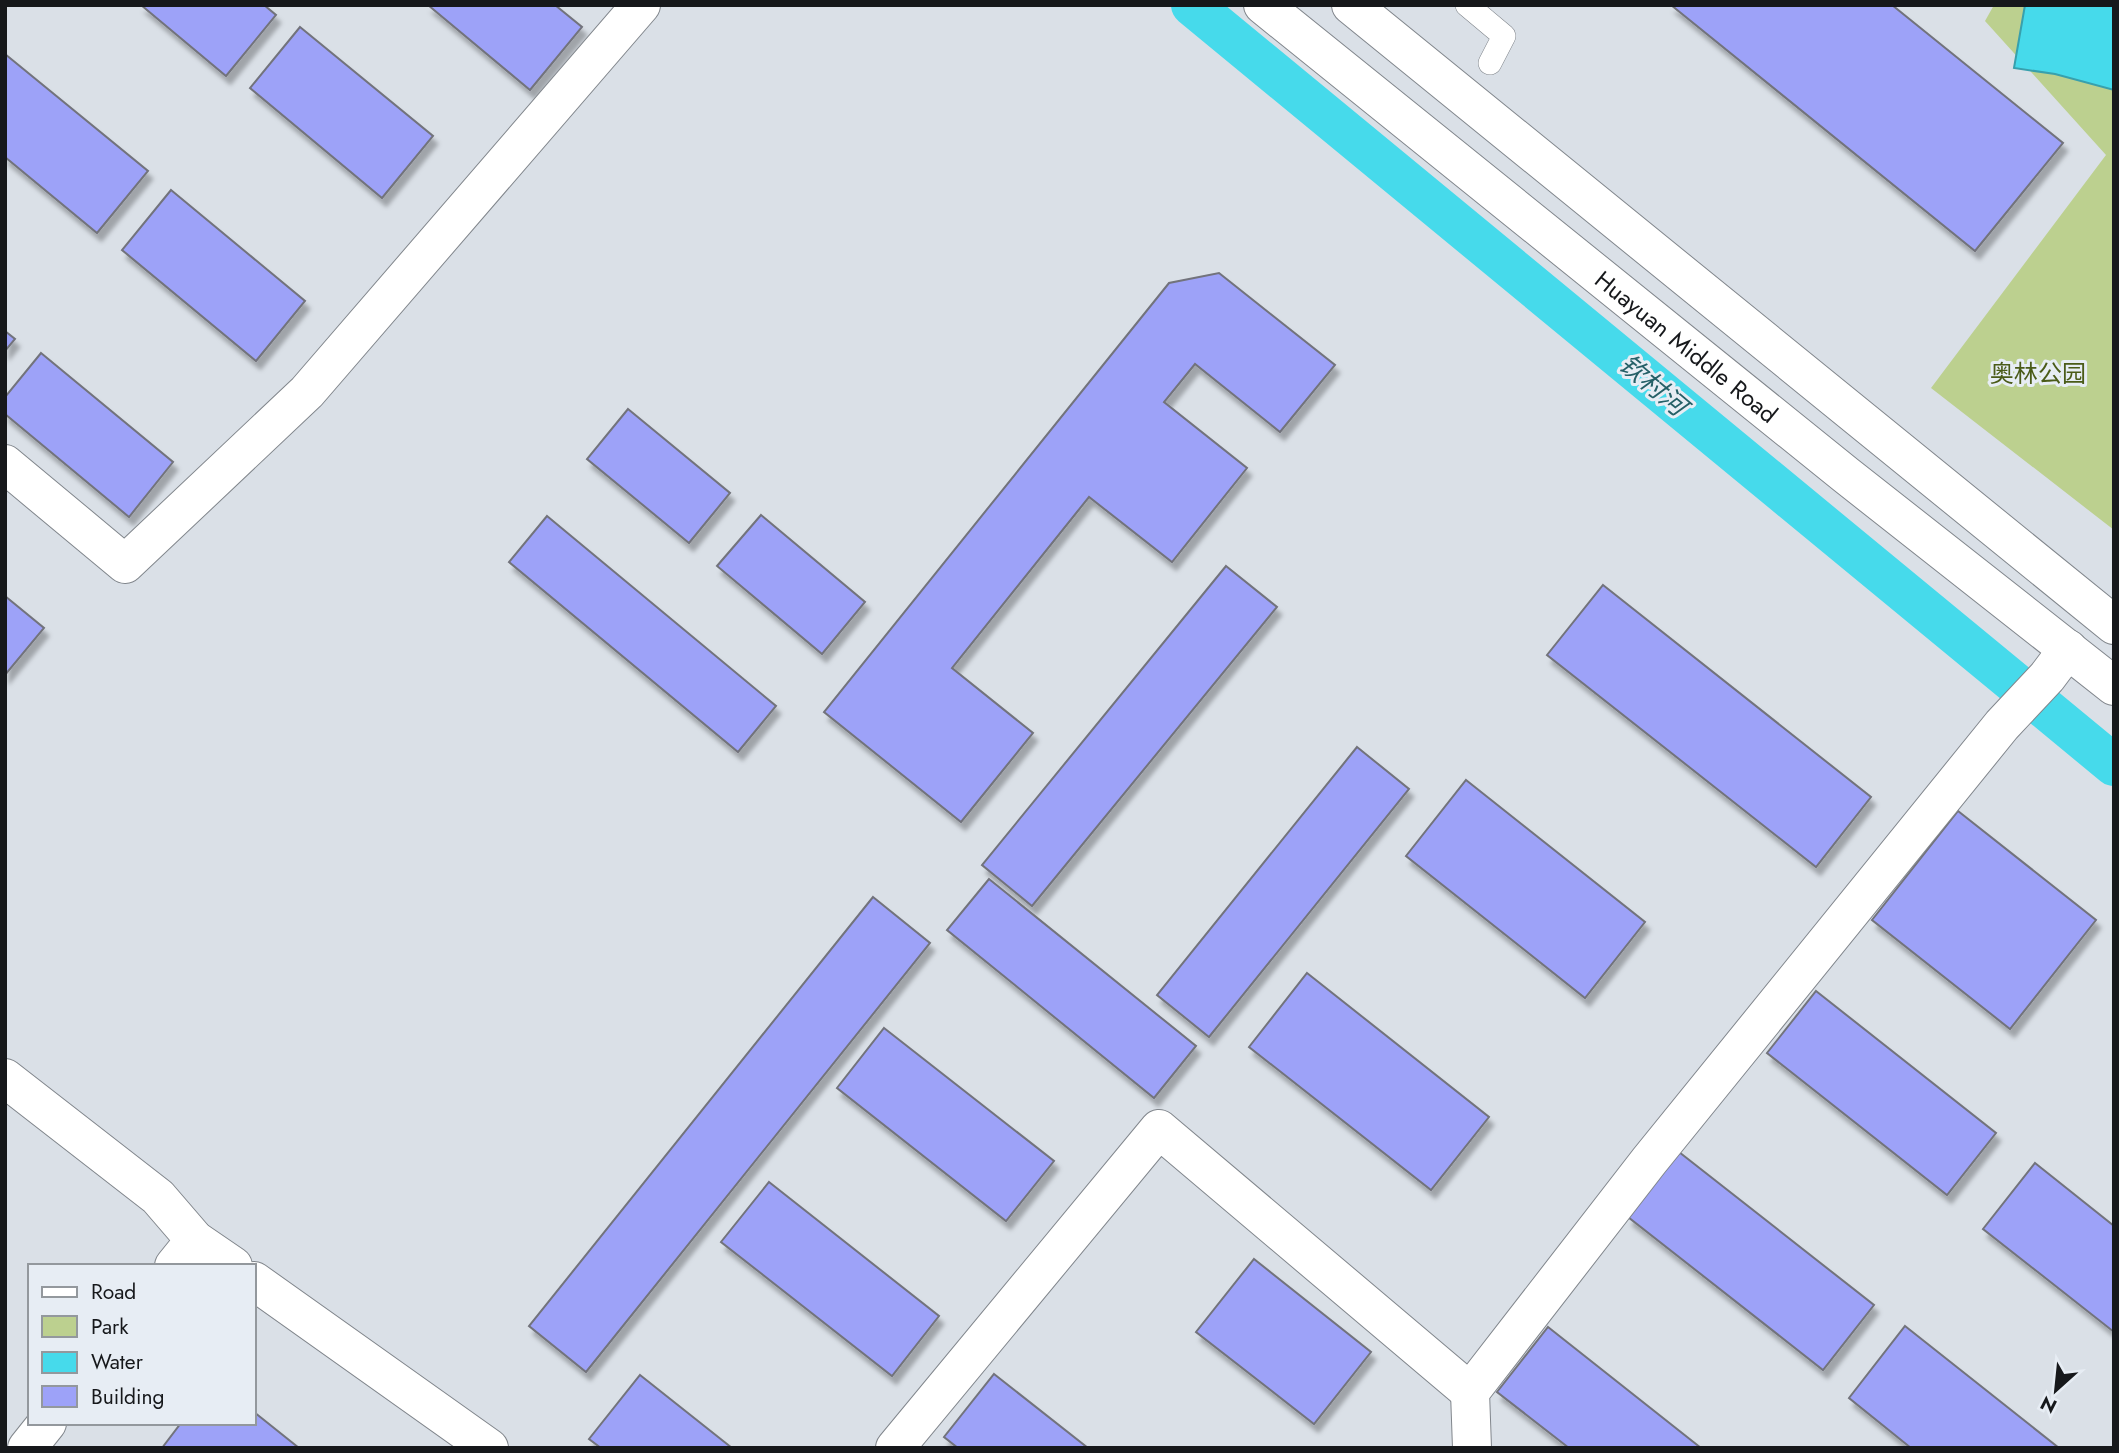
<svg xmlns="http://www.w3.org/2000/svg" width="2119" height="1453" font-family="Jost,'Noto Sans SC',sans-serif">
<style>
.green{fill:#bcd08f}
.water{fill:#46daeb;stroke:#38a0ad;stroke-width:2}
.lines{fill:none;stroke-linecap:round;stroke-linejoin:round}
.canal{stroke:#46daeb;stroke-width:42}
.building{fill:#9da2f8;stroke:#72737b;stroke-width:2;filter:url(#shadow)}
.service-casing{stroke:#81868c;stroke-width:24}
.minor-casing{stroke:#81868c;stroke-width:40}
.secondary-casing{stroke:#81868c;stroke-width:40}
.service{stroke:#fff;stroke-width:23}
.minor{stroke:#fff;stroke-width:38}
.secondary{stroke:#fff;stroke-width:38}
.labels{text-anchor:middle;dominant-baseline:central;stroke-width:6;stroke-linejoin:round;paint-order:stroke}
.street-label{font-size:24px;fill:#16181b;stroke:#e7edf4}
.park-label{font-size:24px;fill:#4a5b18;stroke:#e7edf4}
.water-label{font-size:26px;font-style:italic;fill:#256067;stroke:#e7edf4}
</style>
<defs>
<filter id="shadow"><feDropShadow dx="4.5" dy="8" stdDeviation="2" flood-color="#0004"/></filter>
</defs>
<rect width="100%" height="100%" fill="#dae0e7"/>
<path class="green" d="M1994,5H2114V530L1931,388L2106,155L1985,21Z"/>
<path class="water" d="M2025,5H2114V90L2055,74L2014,68Z"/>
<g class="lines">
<path class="canal" d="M1192,5L2114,765"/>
</g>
<g class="building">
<path d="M141,5H264L276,15L226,76Z"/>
<path d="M428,5H555L582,27L530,90Z"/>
<path d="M1671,5H1892L2063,143L1975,251Z"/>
<path d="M300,27L433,136L382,198L250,88Z"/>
<path d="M5,54L148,171L97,233L5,157Z"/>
<path d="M171,190L305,301L256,361L122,250Z"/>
<path d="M1219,273L1335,365L1280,432L1195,364L1164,402L1247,468L1172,562L1089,497L952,668L1033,733L961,822L824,712L1169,283Z"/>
<path d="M5,331L15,339L5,351Z"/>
<path d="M41,353L173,462L129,517L5,414V397Z"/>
<path d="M628,409L730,493L689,543L587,459Z"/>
<path d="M761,515L865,602L822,654L717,566Z"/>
<path d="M547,516L776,706L738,752L509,562Z"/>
<path d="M1226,566L1277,607L1032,906L982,865Z"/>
<path d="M1603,585L1871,797L1816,867L1547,655Z"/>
<path d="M5,596L44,628L5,675Z"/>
<path d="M1357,747L1409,789L1209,1037L1157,995Z"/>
<path d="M1466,780L1645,922L1585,998L1406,856Z"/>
<path d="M1958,811L2096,920L2010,1029L1872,920Z"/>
<path d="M989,879L1196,1046L1154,1098L947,930Z"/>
<path d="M873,897L930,943L586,1372L529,1326Z"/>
<path d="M1307,973L1489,1117L1431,1190L1249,1047Z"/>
<path d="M1816,991L1996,1133L1947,1195L1767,1053Z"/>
<path d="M884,1028L1054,1161L1006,1221L837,1088Z"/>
<path d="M1679,1152L1874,1305L1823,1370L1628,1217Z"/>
<path d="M2035,1163L2114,1226V1332L1983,1229Z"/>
<path d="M769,1182L939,1316L892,1376L721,1242Z"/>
<path d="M1254,1259L1371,1352L1314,1424L1196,1332Z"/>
<path d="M1905,1326L2059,1448H1911L1849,1398Z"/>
<path d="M1548,1327L1701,1448H1569L1497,1392Z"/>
<path d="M994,1374L1088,1448H958L944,1437Z"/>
<path d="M640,1375L732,1448H601L589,1439Z"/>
<path d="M254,1412L299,1448H162L181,1423H254Z"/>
</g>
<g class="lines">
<defs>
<path id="service" d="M1467,5L1504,36L1490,63"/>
<g id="minor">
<path d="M5,464L125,564L307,392L641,5"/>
<path d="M5,1078L158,1197L195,1240L233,1266"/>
<path d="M174,1266L195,1240"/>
<path d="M254,1281L489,1448"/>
<path d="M27,1448L47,1423"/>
<path d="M895,1448L1159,1129L1470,1392"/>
<path d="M1472,1448L1470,1392L1649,1161L2002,725L2047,677L2068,649"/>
</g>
<g id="secondary">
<path id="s1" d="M1263,5L1846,475L2114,686"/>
<path d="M1351,5L2114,625"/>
</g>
</defs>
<use href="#service" class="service-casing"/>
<use href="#minor" class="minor-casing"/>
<use href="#secondary" class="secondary-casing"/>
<use href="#service" class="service"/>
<use href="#minor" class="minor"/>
<use href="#secondary" class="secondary"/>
</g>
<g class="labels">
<g class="street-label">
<text stroke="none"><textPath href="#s1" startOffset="544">Huayuan Middle Road</textPath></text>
</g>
<g class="park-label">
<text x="2038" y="373">奥林公园</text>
</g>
<g class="water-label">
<text transform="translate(1653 385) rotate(40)">钦村河</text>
</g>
</g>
<rect width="2119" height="1453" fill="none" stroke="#16181b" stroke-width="14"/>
<rect x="28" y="1264" width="228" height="161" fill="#e7edf4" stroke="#93989d" stroke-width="2"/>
<rect x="42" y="1287" width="35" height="10" fill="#ffffff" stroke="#93989d" stroke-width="2"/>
<text x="91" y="1299" font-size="21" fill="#16181b">Road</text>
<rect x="42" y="1316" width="35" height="21" fill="#bcd08f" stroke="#93989d" stroke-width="2"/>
<text x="91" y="1334" font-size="21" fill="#16181b">Park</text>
<rect x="42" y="1352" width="35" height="21" fill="#46daeb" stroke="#93989d" stroke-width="2"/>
<text x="91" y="1369" font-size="21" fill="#16181b">Water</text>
<rect x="42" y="1386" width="35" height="21" fill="#9da2f8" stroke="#93989d" stroke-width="2"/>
<text x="91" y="1404" font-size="21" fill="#16181b">Building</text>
<g transform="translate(2056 1390) rotate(207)" stroke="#e7edf4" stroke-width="5" paint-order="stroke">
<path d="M0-5L12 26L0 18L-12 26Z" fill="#16181b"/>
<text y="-10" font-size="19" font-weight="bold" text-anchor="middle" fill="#16181b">N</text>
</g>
</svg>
